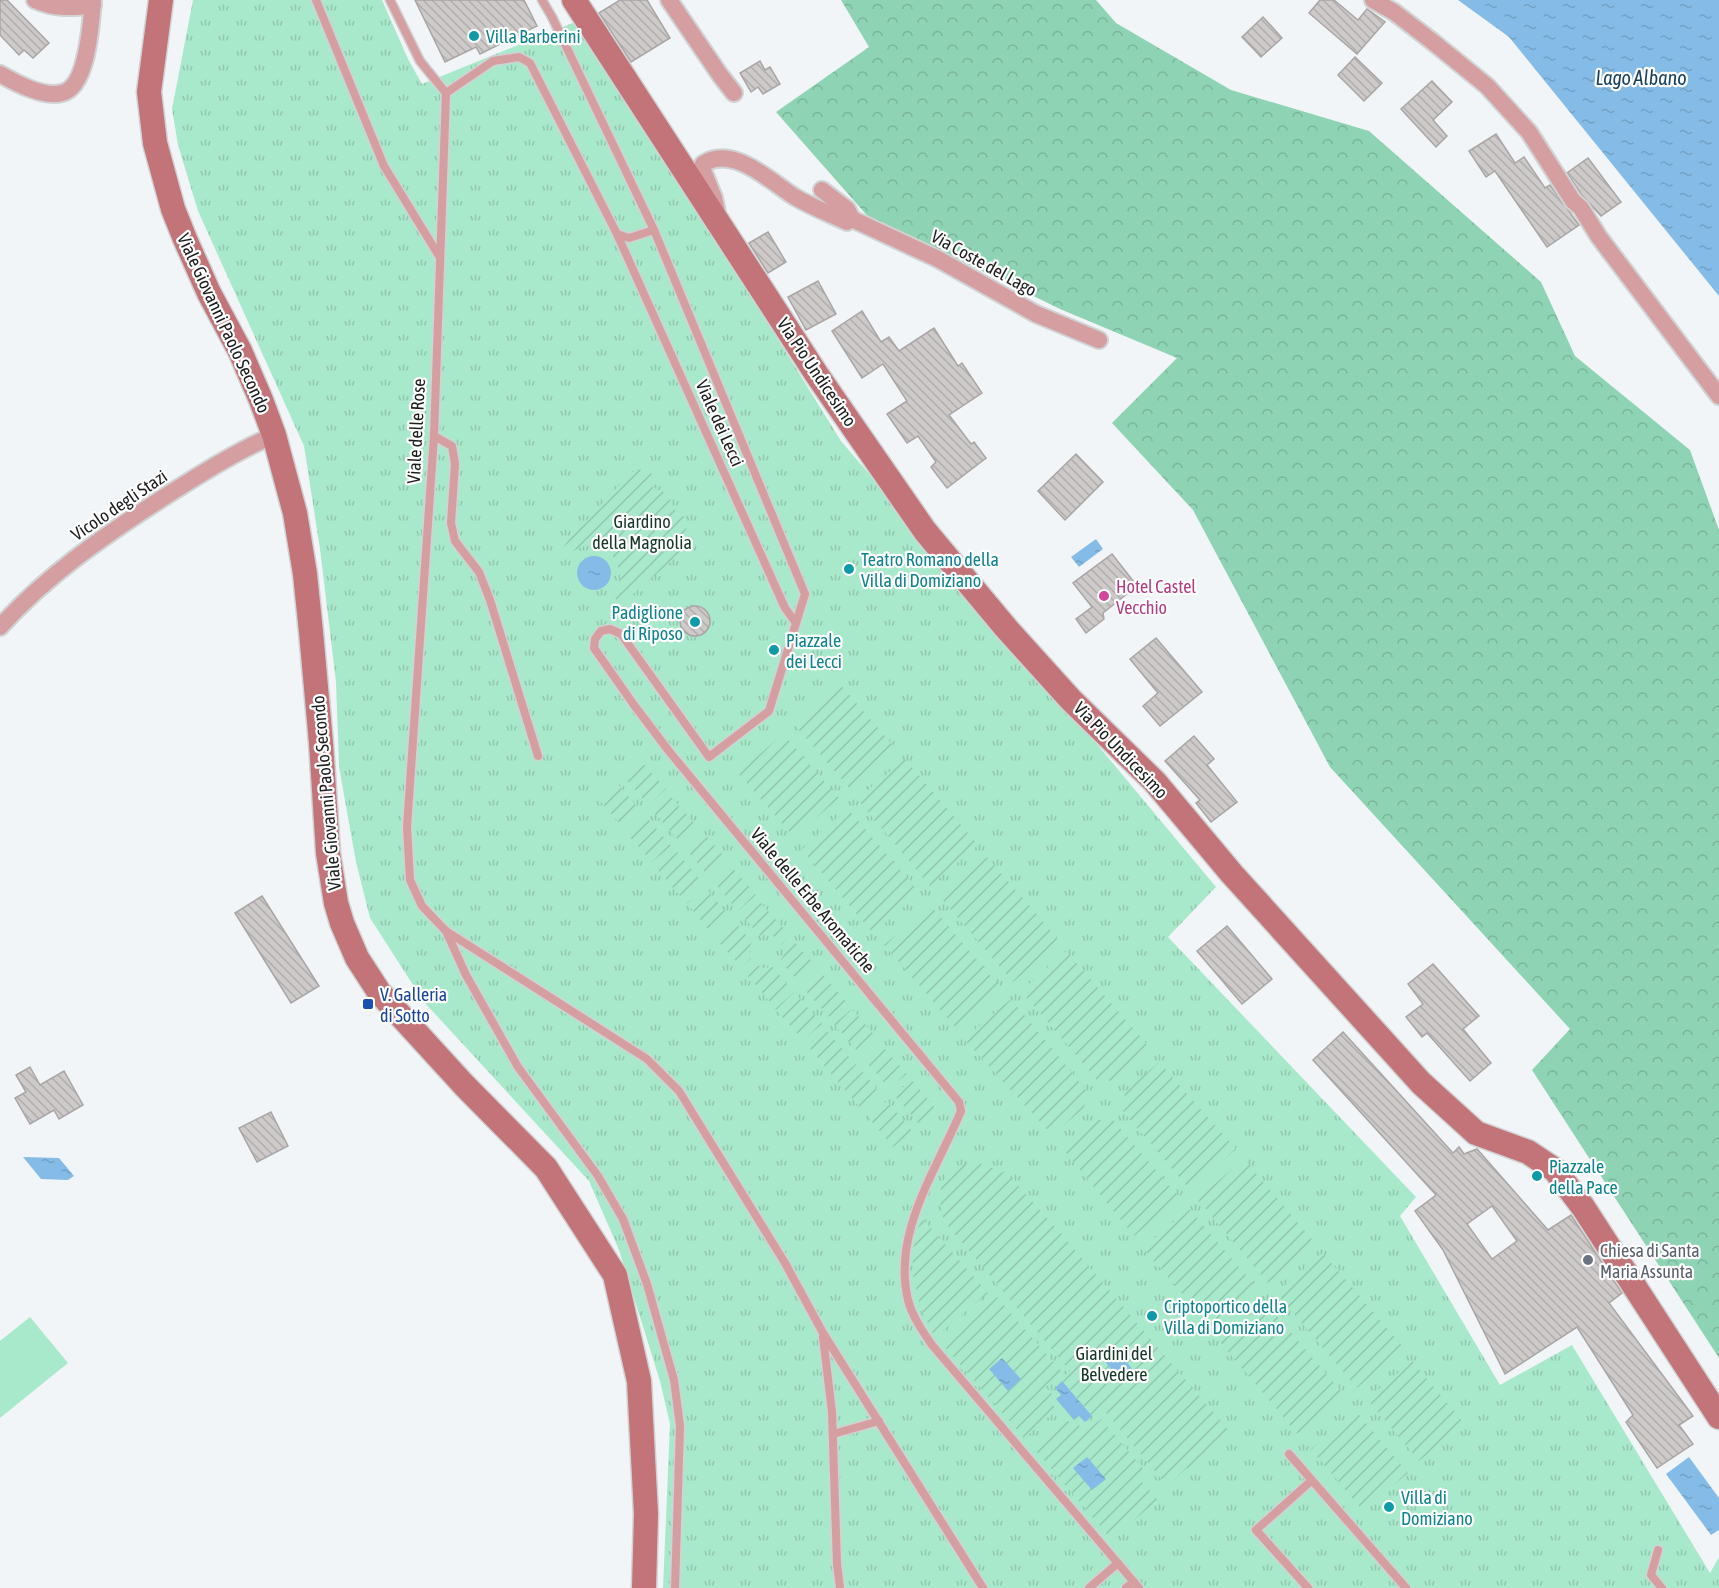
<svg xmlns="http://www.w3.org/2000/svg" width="1719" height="1588" font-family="'Asap Condensed',sans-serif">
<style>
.forest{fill:url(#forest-crowns)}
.park{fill:url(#park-tufts)}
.garden{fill:url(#garden-furrows)}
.pitch{fill:#a9e9cb}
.water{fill:url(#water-ripples)}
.building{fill:url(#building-back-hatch);stroke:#a9a5a5;stroke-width:1.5;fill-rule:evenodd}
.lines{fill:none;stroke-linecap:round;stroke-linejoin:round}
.lane-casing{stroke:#d0d2d4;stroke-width:11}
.street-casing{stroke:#d0d2d4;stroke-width:20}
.secondary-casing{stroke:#d0d2d4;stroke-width:27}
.lane{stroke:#d59fa1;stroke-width:8}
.street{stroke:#d59fa1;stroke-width:16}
.secondary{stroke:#c27479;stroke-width:24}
.culture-dot{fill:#0f9aa8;stroke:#fff;stroke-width:2}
.hotel-dot{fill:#d1479c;stroke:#fff;stroke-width:2}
.transit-dot{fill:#1a4fb4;stroke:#fff;stroke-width:2}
.worship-dot{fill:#6b7280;stroke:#fff;stroke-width:2}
.labels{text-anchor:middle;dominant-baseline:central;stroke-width:4.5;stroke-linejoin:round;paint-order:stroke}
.culture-label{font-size:18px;fill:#0d838f;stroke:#fff;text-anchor:start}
.street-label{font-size:18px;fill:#1c1c1d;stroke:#fff}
.park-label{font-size:18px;fill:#153528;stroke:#fff}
.hotel-label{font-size:18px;fill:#b23c85;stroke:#fff;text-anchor:start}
.transit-label{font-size:18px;fill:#164399;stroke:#fff;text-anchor:start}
.worship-label{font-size:18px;fill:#5b616d;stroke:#fff;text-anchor:start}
.water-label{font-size:20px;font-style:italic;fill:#17415e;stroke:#fff}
</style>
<defs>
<pattern id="forest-crowns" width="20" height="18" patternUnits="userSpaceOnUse" patternTransform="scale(1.5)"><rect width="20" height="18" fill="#8ed4b4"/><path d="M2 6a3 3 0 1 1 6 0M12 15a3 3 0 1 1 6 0" fill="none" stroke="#7ab59a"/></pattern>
<pattern id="park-tufts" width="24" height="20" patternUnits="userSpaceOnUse" patternTransform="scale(1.5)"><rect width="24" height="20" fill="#a9e9cb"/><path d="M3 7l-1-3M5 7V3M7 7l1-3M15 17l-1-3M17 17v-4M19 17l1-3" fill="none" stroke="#91c7ae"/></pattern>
<pattern id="garden-furrows" width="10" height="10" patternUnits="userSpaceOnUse" patternTransform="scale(1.5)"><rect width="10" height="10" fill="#a9e9cb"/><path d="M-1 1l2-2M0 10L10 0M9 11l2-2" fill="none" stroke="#91c7ae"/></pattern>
<pattern id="water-ripples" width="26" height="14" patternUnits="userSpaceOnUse" patternTransform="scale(1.5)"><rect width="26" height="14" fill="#85bce7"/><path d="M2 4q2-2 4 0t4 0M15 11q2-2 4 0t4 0" fill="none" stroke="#72a1c6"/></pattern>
<pattern id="building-back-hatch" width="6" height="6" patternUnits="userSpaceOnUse" patternTransform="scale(1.5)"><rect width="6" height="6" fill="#cecaca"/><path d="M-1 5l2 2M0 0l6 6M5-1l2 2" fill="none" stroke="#b0adad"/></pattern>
</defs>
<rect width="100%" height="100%" fill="#f2f5f7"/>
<path class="forest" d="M841,0H1096L1116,23L1231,90L1369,131L1541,282L1575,356L1690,450L1719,530V1358L1532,1070L1570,1029L1330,767L1193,510L1112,423L1177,358L1060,309L949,255L871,220L776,112L869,47Z"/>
<path class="park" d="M193,0H382L408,59L422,84L580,20L841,441L960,580L1216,887L1168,937L1416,1197L1400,1216L1500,1385L1572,1345L1710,1573L1719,1557V1588H663L670,1424L660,1381L619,1250L589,1181L424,1002L370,918L356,862L339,767L336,682L320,549L304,446L198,211L178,145L172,109Z"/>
<g class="garden">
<path d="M638,469L651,472L653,478L652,487L668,494C673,504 672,512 685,517L683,521L686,527L685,536L692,537L694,542L622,603L614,598C617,591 620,583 620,575C619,559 605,542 588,545C582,546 575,550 569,553L563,548L570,538L631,473Z"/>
<path d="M841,685L897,750L850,789L795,725Z"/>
<path d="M783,734L839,798L794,837L738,773Z"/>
<path d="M905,759L978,845L930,886L857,799Z"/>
<path d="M642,762L666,789L648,805L624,777Z"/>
<path d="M617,783L640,810L622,826L598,799Z"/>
<path d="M670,796L696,825L678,840L653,811Z"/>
<path d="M848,809L920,893L873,933L801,849Z"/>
<path d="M646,816L671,846L652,862L626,833Z"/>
<path d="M702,831L727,860L708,876L684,847Z"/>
<path d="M677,852L701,881L682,898L657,869Z"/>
<path d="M987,857L1060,941L1013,982L940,897Z"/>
<path d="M731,866L756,895L738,911L713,881Z"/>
<path d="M706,888L730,917L711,933L687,903Z"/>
<path d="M760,902L785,930L776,938L770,934L760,936L743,916Z"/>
<path d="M931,906L1003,990L957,1029L884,945Z"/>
<path d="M736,923L752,942L749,948L751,959L741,967L716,939Z"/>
<path d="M790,937L815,965L797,980L780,961L784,955L781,944Z"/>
<path d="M1066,951L1152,1050L1115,1081L1097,1080L1021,991Z"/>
<path d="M756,965L763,968L773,967L790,987L770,1002L746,974Z"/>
<path d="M820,971L846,1002L829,1017L802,987Z"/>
<path d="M794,992L822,1024L803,1040L775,1009Z"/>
<path d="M1011,999L1087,1091L1084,1108L1052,1135L964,1039Z"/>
<path d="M852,1009L876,1037L858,1052L834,1024Z"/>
<path d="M826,1030L850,1058L832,1075L808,1046Z"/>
<path d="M880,1043L907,1074L889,1088L863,1058Z"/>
<path d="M1159,1062L1236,1149L1190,1190L1122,1110L1125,1092Z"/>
<path d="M856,1064L882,1095L863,1111L836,1080Z"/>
<path d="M912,1080L937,1110L920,1125L894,1095Z"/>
<path d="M887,1101L912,1131L893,1147L868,1117Z"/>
<path d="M1093,1120H1113L1180,1198L1134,1236L1061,1147Z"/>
<path d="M1244,1159L1315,1243L1268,1283L1197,1199Z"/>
<path d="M975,1162L993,1168L1001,1173L1005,1171L1063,1236L1230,1432L1210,1449L1212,1452L1197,1461L1189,1470L1187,1468L1167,1486L1104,1410L1094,1418L1061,1379L1070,1371L944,1221C935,1191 940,1167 975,1162Z"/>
<path d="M1189,1209L1258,1289L1212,1329L1143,1248Z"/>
<path d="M922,1218L988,1293L935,1337C914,1300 904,1259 922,1218Z"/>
<path d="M1323,1253L1404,1348L1357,1388L1276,1293Z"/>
<path d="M997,1297L1062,1372L1045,1386L1052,1394L1048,1399L1057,1410L1024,1438L943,1345Z"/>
<path d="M1266,1303L1346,1397L1299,1436L1220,1342Z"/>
<path d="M1412,1361L1464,1423L1419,1461L1367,1399Z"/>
<path d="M1356,1411L1408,1473L1363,1511L1311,1449Z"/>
<path d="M1064,1416L1074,1428L1078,1424L1085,1432L1101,1419L1147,1473L1140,1480L1158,1500L1111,1539L1031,1445Z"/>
</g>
<path class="pitch" d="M30,1317L68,1363L0,1418V1341Z"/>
<g class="water">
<path d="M1458,0H1719V296L1509,37Z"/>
<path d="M1096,539L1103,549L1079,567L1071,557Z"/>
<circle cx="594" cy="573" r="17"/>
<path d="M23,1157L59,1158L74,1176L68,1180L41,1179Z"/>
<path d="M1113,1346L1135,1372L1123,1383L1101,1357Z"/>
<path d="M1002,1358L1021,1379L1008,1391L989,1369Z"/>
<path d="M1062,1381L1092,1416L1085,1422L1079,1416L1074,1420L1056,1399L1061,1395L1055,1388Z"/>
<path d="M1087,1457L1106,1479L1092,1490L1073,1468Z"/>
<path d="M1689,1457L1719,1498V1530L1711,1535L1666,1474Z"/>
</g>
<g class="building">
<path d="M0,0H7L49,43L33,58L24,50L19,55L0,35Z"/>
<path d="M415,0H524L537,26L480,54L476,47L445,62Z"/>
<path d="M620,0H647L670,38L631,62L599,13Z"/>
<path d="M1320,0H1334L1358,20L1367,9L1385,22L1357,54L1309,13Z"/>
<path d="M1263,17L1282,38L1261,57L1242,37Z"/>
<path d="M1355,57L1382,83L1364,101L1338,75Z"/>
<path d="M760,61L765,70L770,67L780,84L763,94L758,87L751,92L740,73Z"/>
<path d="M1432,81L1452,102L1433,120L1447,136L1436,147L1401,109Z"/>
<path d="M1496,134L1515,163L1524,157L1545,188L1550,185L1579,225L1547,247L1495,171L1486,177L1469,151Z"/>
<path d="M1588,158L1621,202L1601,216L1581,194L1567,173Z"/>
<path d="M768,232L786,262L768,273L749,243Z"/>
<path d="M818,281L836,314L806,330L788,297Z"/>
<path d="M862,311L881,342L889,337L899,351L934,328L958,366L962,363L982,393L949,415L971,444L974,442L986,458L947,488L931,467L936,462L918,436L907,443L887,414L907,401L883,364L862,378L832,331Z"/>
<path d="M1076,454L1103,482L1065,520L1038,491Z"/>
<path d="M1112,554L1137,586L1103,613L1104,619L1086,633L1076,619L1092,607L1073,583Z"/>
<circle cx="695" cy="621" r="15"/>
<path d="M1156,638L1202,692L1160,726L1143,706L1158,693L1130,659Z"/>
<path d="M1194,736L1214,759L1207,765L1237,802L1211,822L1196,803L1200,800L1165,761Z"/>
<path d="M262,896L319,986L291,1003L235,913Z"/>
<path d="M1227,926L1272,979L1242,1004L1197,951Z"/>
<path d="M1433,964L1479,1016L1463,1029L1491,1063L1470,1081L1427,1033L1422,1037L1406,1017L1423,1004L1408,984Z"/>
<path d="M1343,1032L1453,1153L1459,1147L1464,1154L1477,1149L1548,1230L1571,1215L1622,1293L1609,1303L1693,1416L1679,1425L1693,1444L1657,1468L1626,1422L1633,1415L1577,1327L1505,1374L1443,1250L1415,1211L1436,1195L1313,1060ZM1492,1206L1517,1241L1492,1259L1467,1224Z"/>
<path d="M30,1067L40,1085L64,1071L83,1105L59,1119L54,1110L30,1124L15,1098L26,1092L16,1075Z"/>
<path d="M271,1112L288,1146L257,1162L239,1128Z"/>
</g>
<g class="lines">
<defs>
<g id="lane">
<path d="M316,0L384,166L439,256"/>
<path d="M390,0L420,61L446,93L434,436L407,827L410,880L422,906L446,931L647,1059L679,1091L785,1263L823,1333L983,1588"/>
<path d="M542,0L552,17L654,230L805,594L769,711L709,757L621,634L610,629L601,631L595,639L594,648L634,705L668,750L959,1102L961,1111C936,1171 892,1233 908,1300C912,1316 923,1332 932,1345L1139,1588"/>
<path d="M446,93L493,61L519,57L530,63L617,234L629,238L654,230"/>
<path d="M617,234L785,608L796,623"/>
<path d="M434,436L452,446L455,464L451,523L455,541L479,572L490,600L538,756"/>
<path d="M446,931L466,975L518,1067L598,1176L623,1219L647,1284L674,1380L680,1426L675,1588"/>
<path d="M823,1337L832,1412L837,1564L840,1588"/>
<path d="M833,1434L879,1421"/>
<path d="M1289,1454L1406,1588"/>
<path d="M1658,1550L1651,1575L1662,1588"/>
<path d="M1089,1588L1118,1563"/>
<path d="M1126,1588L1134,1582"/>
<path d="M1308,1588L1256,1530L1311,1481"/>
</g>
<g id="street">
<path d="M35,0C54,9 73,8 93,5"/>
<path d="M669,0L720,75L734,93"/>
<path d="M1373,0L1394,12L1433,42L1487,86L1529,132L1573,201L1581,208L1599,237L1719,396"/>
<path d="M0,74C16,83 43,98 62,93C88,87 91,22 93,0"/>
<path d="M717,212L714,198L702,168L703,164C733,144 771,182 795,197C812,207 830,214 847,222L852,219L847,209L822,190"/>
<path d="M852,219L938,259L1036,314L1099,340"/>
<path d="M0,627C46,576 101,538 158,501C196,477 233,453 274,435"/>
</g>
<g id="secondary">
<path d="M161,0L149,92L155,143L173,209L185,239L209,293L240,351L261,400L274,435L295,513L305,574L311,632L321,743L328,853L336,903L342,923L357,958L379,992L464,1085L546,1168L615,1275L639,1381L646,1514L644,1588"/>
<path d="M574,0L817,375L925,531L1006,628L1071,700L1155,782L1232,874L1421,1083L1476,1133L1528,1152L1555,1170L1583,1207L1719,1417"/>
</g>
</defs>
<use href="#lane" class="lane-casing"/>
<use href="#street" class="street-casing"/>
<use href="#secondary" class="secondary-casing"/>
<use href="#lane" class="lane"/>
<use href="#street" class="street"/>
<use href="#secondary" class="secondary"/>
</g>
<g class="culture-dot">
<circle cx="474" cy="36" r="6"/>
<circle cx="849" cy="569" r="6"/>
<circle cx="695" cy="622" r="6"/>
<circle cx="774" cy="650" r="6"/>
<circle cx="1537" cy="1176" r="6"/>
<circle cx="1152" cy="1316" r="6"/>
<circle cx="1389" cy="1507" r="6"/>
</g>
<circle class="hotel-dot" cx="1104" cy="596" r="6"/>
<rect class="transit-dot" x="362" y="998" width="12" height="12" rx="3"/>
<circle class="worship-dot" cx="1588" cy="1260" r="6"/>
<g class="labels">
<g class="culture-label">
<text x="486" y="36">Villa Barberini</text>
<text x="861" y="559">Teatro Romano della<tspan x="861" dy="21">Villa di Domiziano</tspan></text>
<text x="683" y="612" text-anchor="end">Padiglione<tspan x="683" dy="21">di Riposo</tspan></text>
<text x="786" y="640">Piazzale<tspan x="786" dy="21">dei Lecci</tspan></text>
<text x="1549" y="1166">Piazzale<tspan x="1549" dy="21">della Pace</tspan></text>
<text x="1164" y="1306">Criptoportico della<tspan x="1164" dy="21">Villa di Domiziano</tspan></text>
<text x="1401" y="1497">Villa di<tspan x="1401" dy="21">Domiziano</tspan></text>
</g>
<g class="street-label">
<text transform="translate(984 263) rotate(29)">Via Coste del Lago</text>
<text transform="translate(224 323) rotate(65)">Viale Giovanni Paolo Secondo</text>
<text transform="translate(817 372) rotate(56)">Via Pio Undicesimo</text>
<text transform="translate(720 423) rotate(66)">Viale dei Lecci</text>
<text transform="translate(416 431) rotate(-87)">Viale delle Rose</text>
<text transform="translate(119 505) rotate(-34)">Vicolo degli Stazi</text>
<text transform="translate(1121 750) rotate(46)">Via Pio Undicesimo</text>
<text transform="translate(326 793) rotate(-95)">Viale Giovanni Paolo Secondo</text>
<text transform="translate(813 900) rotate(50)">Viale delle Erbe Aromatiche</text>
</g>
<g class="park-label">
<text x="642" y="521">Giardino<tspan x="642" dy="21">della Magnolia</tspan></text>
<text x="1114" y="1353">Giardini del<tspan x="1114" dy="21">Belvedere</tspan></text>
</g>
<g class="hotel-label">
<text x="1116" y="586">Hotel Castel<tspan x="1116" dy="21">Vecchio</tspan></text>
</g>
<g class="transit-label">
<text x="380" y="994">V. Galleria<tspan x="380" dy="21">di Sotto</tspan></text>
</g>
<g class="worship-label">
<text x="1600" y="1250">Chiesa di Santa<tspan x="1600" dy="21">Maria Assunta</tspan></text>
</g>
<g class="water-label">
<text x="1641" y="77">Lago Albano</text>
</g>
</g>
</svg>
